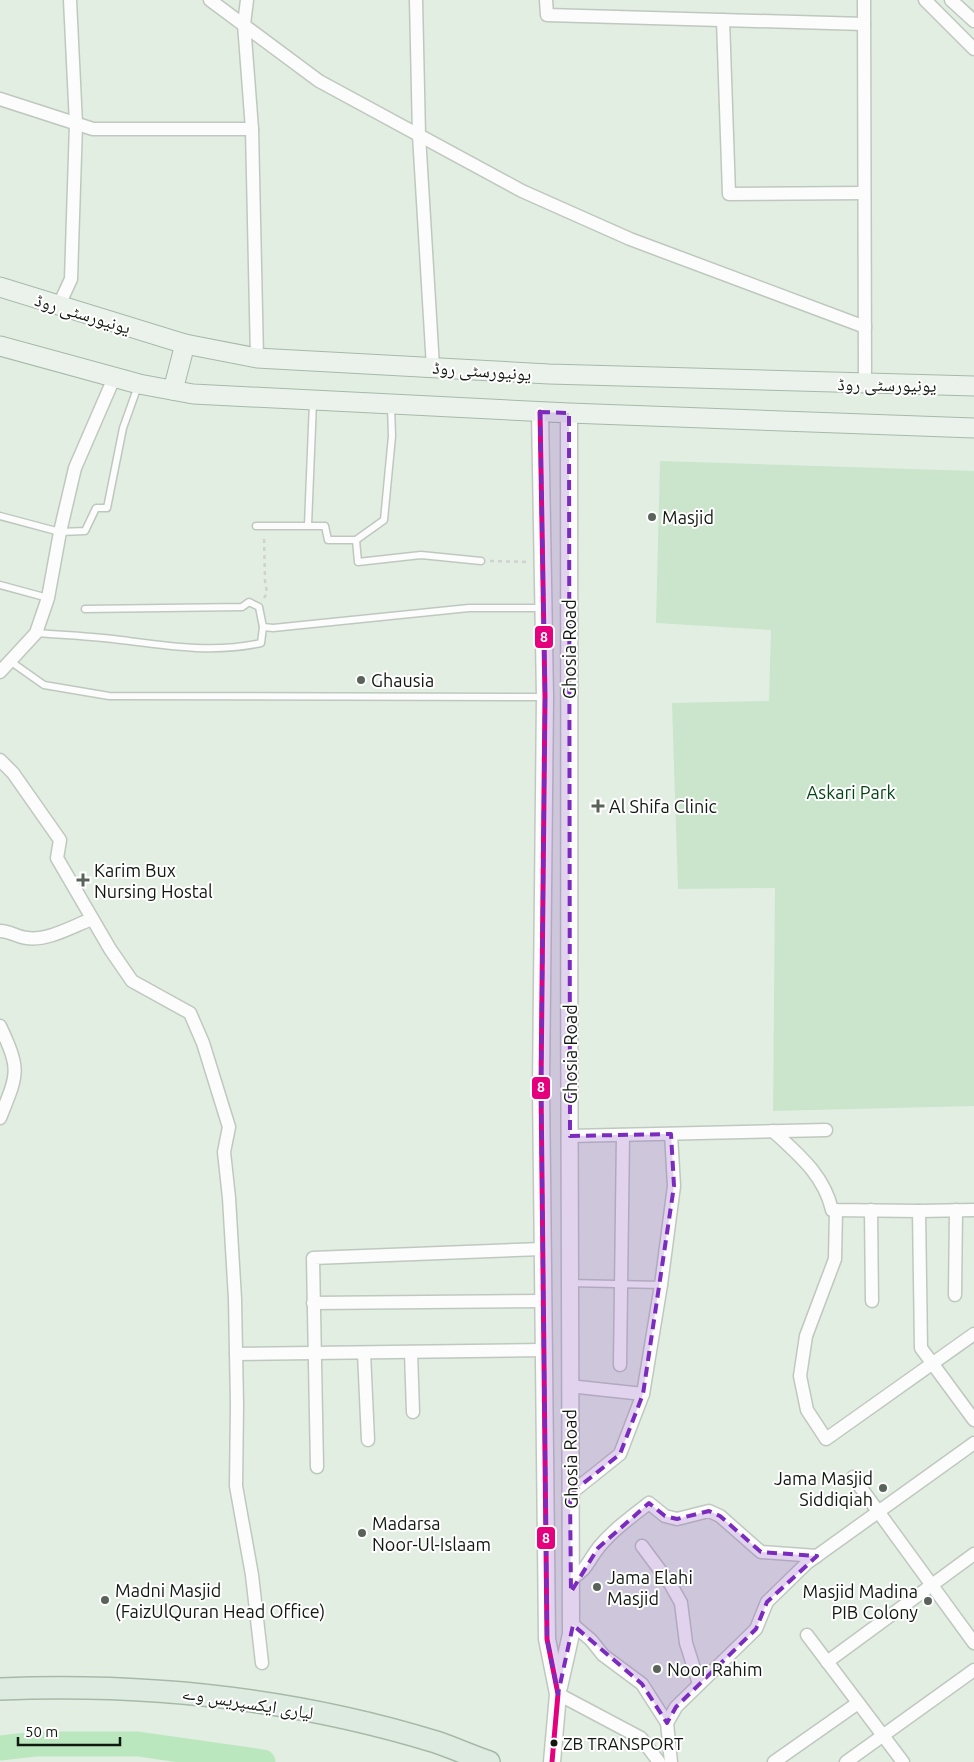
<svg xmlns="http://www.w3.org/2000/svg" width="974" height="1762" font-family="Ubuntu,'Noto Naskh Arabic',sans-serif">
<style>
.green{fill:#cae5cc}
.lines{fill:none;stroke-linecap:round;stroke-linejoin:round}
.river{stroke:#bbe7bf;stroke-width:25}
.lane-casing{stroke:#bfc8bf;stroke-width:9}
.street-casing{stroke:#bfc8bf;stroke-width:15}
.secondary-casing{stroke:#bfc8bf;stroke-width:19}
.primary-casing{stroke:#a6b9a8;stroke-width:21}
.highway-casing{stroke:#a6b9a8;stroke-width:24}
.path{stroke:#cfd2cf;stroke-width:2.5;stroke-dasharray:4 4;stroke-linecap:butt}
.lane{stroke:#fbfcfb;stroke-width:6}
.street{stroke:#fbfcfb;stroke-width:12}
.secondary{stroke:#fbfcfb;stroke-width:16}
.primary{stroke:#eaf2eb;stroke-width:19}
.highway{stroke:#deebe0;stroke-width:21}
.bus-1-casing{stroke:#fff;stroke-width:9}
.bus-1{stroke:#e5007d;stroke-width:5}
.marked{fill:#7b2cbf;fill-opacity:0.2;stroke:#7b2cbf;stroke-width:4;stroke-dasharray:10 6;stroke-linejoin:round}
.poi-dot{fill:#5a635a;stroke:#fff;stroke-width:2}
.bus-dot{fill:#111811;stroke:#fff;stroke-width:2}
.labels{text-anchor:middle;dominant-baseline:central;stroke-width:4;stroke-linejoin:round;paint-order:stroke}
.bus-label{font-size:17px;fill:#111811;stroke:#fff;text-anchor:start}
.street-label{font-size:18px;fill:#111811;stroke:#fff}
.poi-label{font-size:18px;fill:#111811;stroke:#fff;text-anchor:start}
.park-label{font-size:18px;fill:#024515;stroke:#fff}
.line-badge{stroke:#fff;stroke-width:2}
.badge-label{font-size:14px;text-anchor:middle;font-weight:bold;fill:#fff}
</style>
<rect width="100%" height="100%" fill="#e3eee3"/>
<path class="green" d="M660,461L974,471V1106L773,1111L775,888L678,889L672,703L769,701L771,630L656,623Z"/>
<g class="lines">
<path class="river" d="M0,1748L35,1744H138L263,1762"/>
<defs>
<g id="lane">
<path d="M0,516L60,532L85,531L96,508H107L123,428L138,386"/>
<path d="M308,525L313,402"/>
<path d="M256,526H325L328,540H356L384,520L392,436L391,406"/>
<path d="M356,540L358,562L421,555L481,561"/>
<path d="M0,585L48,598"/>
<path d="M85,609L242,607L249,602L259,607L263,627L273,628L469,608H543"/>
<path d="M36,633C62,635 88,636 113,639C162,645 212,654 261,643L263,627"/>
<path d="M10,661L44,685L109,696L544,697"/>
<path d="M569,1283L661,1285"/>
</g>
<g id="street">
<path d="M210,0L319,81L522,191L630,239L865,327"/>
<path d="M247,0L244,24L252,129L257,358"/>
<path d="M416,0L419,135L433,367"/>
<path d="M546,0L547,15L864,24"/>
<path d="M864,0L865,383"/>
<path d="M925,0L974,49"/>
<path d="M951,0L974,21"/>
<path d="M723,20L729,194L864,193"/>
<path d="M0,99L93,129H252"/>
<path d="M59,305L71,279L76,124L70,0"/>
<path d="M0,672L36,633L48,598L60,532L75,468L114,378"/>
<path d="M0,760L13,773L60,840L57,858L110,949L132,981L190,1013L203,1043L229,1127L224,1152L229,1198L235,1299L237,1405L236,1486L252,1575L262,1663"/>
<path d="M0,931C10,931 17,937 27,938C48,941 73,926 92,919"/>
<path d="M0,1026C21,1071 18,1073 0,1118"/>
<path d="M773,1131C798,1154 824,1175 832,1210L919,1211L921,1348L974,1420"/>
<path d="M570,1136L826,1130"/>
<path d="M836,1210L835,1259L806,1336L800,1376L807,1410L826,1439L974,1334"/>
<path d="M871,1210L872,1301"/>
<path d="M919,1211L974,1210"/>
<path d="M955,1295L956,1210"/>
<path d="M313,1303L543,1301"/>
<path d="M411,1352L413,1412"/>
<path d="M364,1353L368,1440"/>
<path d="M236,1354L543,1350"/>
<path d="M620,1365L623,1135"/>
<path d="M569,1386L643,1394"/>
<path d="M317,1467L313,1258L542,1249"/>
<path d="M853,1477L974,1643"/>
<path d="M570,1494L620,1454L643,1394L661,1285L674,1186L671,1134"/>
<path d="M642,1546L671,1585L681,1603L686,1643L699,1684"/>
<path d="M571,1579C588,1569 587,1562 599,1547C613,1530 631,1517 649,1503L665,1516L677,1519L709,1511L720,1516L761,1552L817,1556"/>
<path d="M571,1623L591,1640L603,1655L642,1684L667,1723L671,1762"/>
<path d="M807,1635L903,1762"/>
<path d="M827,1662L974,1554"/>
<path d="M558,1694L641,1738L659,1762"/>
<path d="M667,1723L676,1707L756,1629L767,1602L807,1563L974,1443"/>
<path d="M774,1762L858,1703"/>
<path d="M846,1762L974,1670"/>
</g>
<g id="secondary">
<path d="M540,412L545,697L541,1086L547,1639L558,1694L552,1762"/>
<path d="M559,1687L571,1634C568,1227 570,820 569,413"/>
</g>
<g id="primary">
<path d="M0,287L185,344L257,358L549,374L974,386"/>
<path d="M0,346L139,384L193,394L569,413L974,428"/>
<path d="M173,390L185,344"/>
</g>
<path id="highway" d="M0,1689C149,1683 293,1698 436,1742C454,1748 471,1756 489,1762"/>
</defs>
<use href="#lane" class="lane-casing"/>
<use href="#street" class="street-casing"/>
<use href="#secondary" class="secondary-casing"/>
<use href="#primary" class="primary-casing"/>
<use href="#highway" class="highway-casing"/>
<g class="path">
<path d="M490,561L529,562"/>
<path d="M264,598L267,593L265,581L264,535"/>
</g>
<use href="#lane" class="lane"/>
<use href="#street" class="street"/>
<use href="#secondary" class="secondary"/>
<use href="#primary" class="primary"/>
<use href="#highway" class="highway"/>
<defs>
<path id="bus-1" d="M540,412L545,697L541,1086L547,1639L558,1694L552,1762"/>
</defs>
<use href="#bus-1" class="bus-1-casing"/>
<use href="#bus-1" class="bus-1"/>
</g>
<path class="marked" d="M540,412L569,413L570,1136L671,1134L674,1186L643,1394L620,1454L570,1494L571,1592L598,1548L649,1503L665,1516L677,1519L709,1511L720,1516L761,1552L817,1556L767,1602L756,1629L676,1707L667,1723L642,1684L573,1625L558,1694L547,1639L541,1086L545,697Z"/>
<g class="poi-dot">
<circle cx="652" cy="517" r="5"/>
<circle cx="361" cy="680" r="5"/>
<path d="M595.5 798.5h5v5h5v5h-5v5h-5v-5h-5v-5h5z"/>
<path d="M80.5 872.5h5v5h5v5h-5v5h-5v-5h-5v-5h5z"/>
<circle cx="883" cy="1488" r="5"/>
<circle cx="362" cy="1533" r="5"/>
<circle cx="597" cy="1587" r="5"/>
<circle cx="105" cy="1600" r="5"/>
<circle cx="928" cy="1601" r="5"/>
<circle cx="657" cy="1669" r="5"/>
</g>
<circle class="bus-dot" cx="554" cy="1743" r="4.5"/>
<g class="labels">
<g class="bus-label">
<text x="563" y="1743">ZB TRANSPORT</text>
</g>
<g class="street-label">
<text transform="translate(83 313) rotate(17)">یونیورسٹی روڈ</text>
<text transform="translate(482 370) rotate(4)">یونیورسٹی روڈ</text>
<text transform="translate(887 384) rotate(1)">یونیورسٹی روڈ</text>
<text transform="translate(569 649) rotate(-90)">Ghosia Road</text>
<text transform="translate(570 1054) rotate(-90)">Ghosia Road</text>
<text transform="translate(570 1459) rotate(-91)">Ghosia Road</text>
<text transform="translate(248 1702) rotate(9)">لیاری ایکسپریس وے</text>
</g>
<g class="poi-label">
<text x="662" y="517">Masjid</text>
<text x="371" y="680">Ghausia</text>
<text x="609" y="806">Al Shifa Clinic</text>
<text x="94" y="870">Karim Bux<tspan x="94" dy="21">Nursing Hostal</tspan></text>
<text x="873" y="1478" text-anchor="end">Jama Masjid<tspan x="873" dy="21">Siddiqiah</tspan></text>
<text x="372" y="1523">Madarsa<tspan x="372" dy="21">Noor-Ul-Islaam</tspan></text>
<text x="607" y="1577">Jama Elahi<tspan x="607" dy="21">Masjid</tspan></text>
<text x="115" y="1590">Madni Masjid<tspan x="115" dy="21">(FaizUlQuran Head Office)</tspan></text>
<text x="918" y="1591" text-anchor="end">Masjid Madina<tspan x="918" dy="21">PIB Colony</tspan></text>
<text x="667" y="1669">Noor Rahim</text>
</g>
<g class="park-label">
<text x="851" y="792">Askari Park</text>
</g>
</g>
<g class="line-badge">
<rect x="534" y="625" width="20" height="24" rx="5" fill="#e5007d"/>
<rect x="531" y="1076" width="20" height="24" rx="5" fill="#e5007d"/>
<rect x="536" y="1526" width="20" height="24" rx="5" fill="#e5007d"/>
</g>
<g class="badge-label">
<text x="544" y="642">8</text>
<text x="541" y="1092">8</text>
<text x="546" y="1543">8</text>
</g>
<path d="M18 1737v8h102v-8" fill="none" stroke="#111811" stroke-width="2.5"/>
<text x="25" y="1737" font-size="15" fill="#111811" stroke="#ffffff" stroke-width="4" paint-order="stroke">50 m</text>
</svg>
